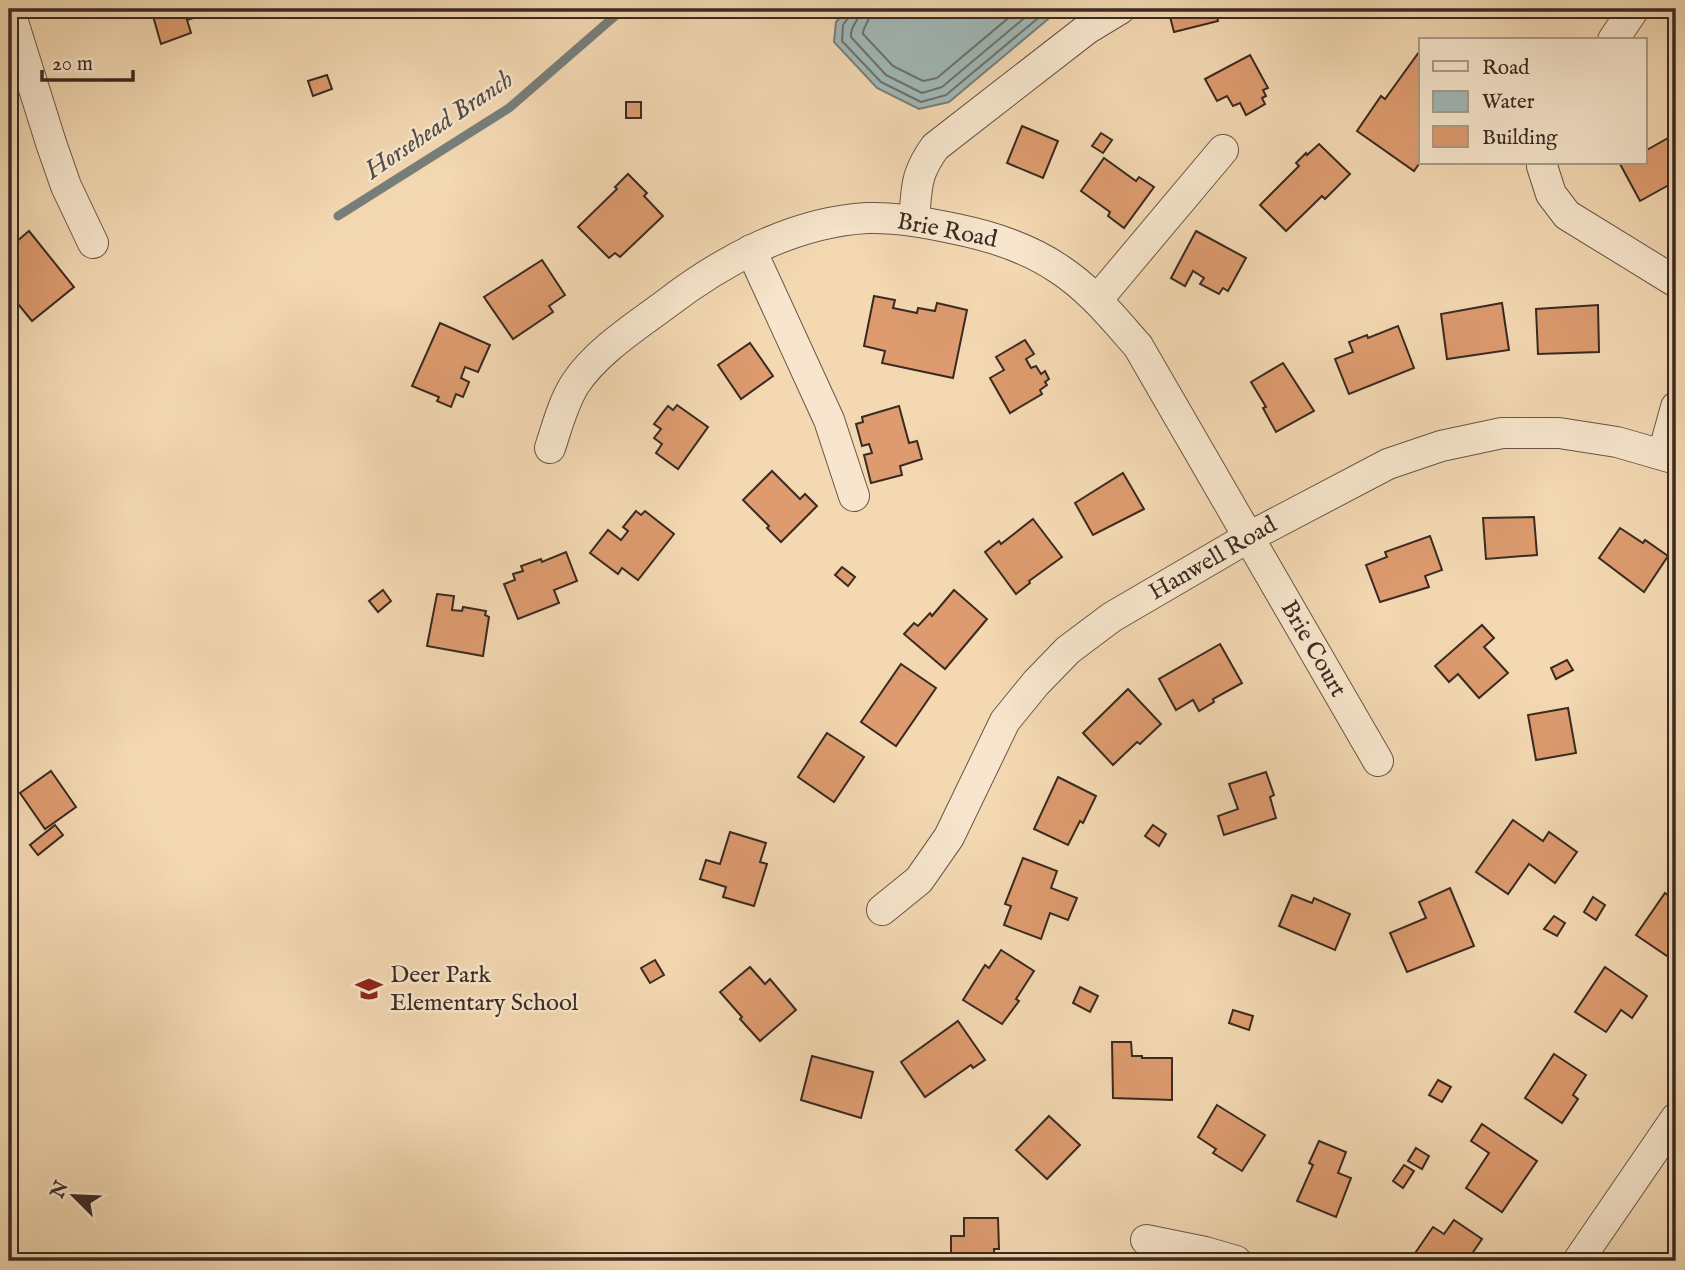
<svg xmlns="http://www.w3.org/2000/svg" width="1685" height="1270" font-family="'IM FELL English',serif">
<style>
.water{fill:#a0b8b7;stroke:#777f7b;stroke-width:2}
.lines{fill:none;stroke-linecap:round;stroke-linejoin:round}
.shore{stroke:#6d716c;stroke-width:2}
.stream{stroke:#777f7b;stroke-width:9}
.building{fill:#dd9b6f;stroke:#3a2a22;stroke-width:2}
.minor-casing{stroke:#685646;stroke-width:32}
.minor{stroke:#f7e6cd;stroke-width:30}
.labels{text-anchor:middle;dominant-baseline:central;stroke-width:5;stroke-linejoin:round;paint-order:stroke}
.street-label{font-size:24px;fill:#3a2a22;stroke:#f7e6cd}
.poi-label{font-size:24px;fill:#3a2a22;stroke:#f7e6cd;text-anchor:start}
.water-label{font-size:26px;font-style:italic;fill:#544e47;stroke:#f7e6cd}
</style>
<rect width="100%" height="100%" fill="#f3d8b2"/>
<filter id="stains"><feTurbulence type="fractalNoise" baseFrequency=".00286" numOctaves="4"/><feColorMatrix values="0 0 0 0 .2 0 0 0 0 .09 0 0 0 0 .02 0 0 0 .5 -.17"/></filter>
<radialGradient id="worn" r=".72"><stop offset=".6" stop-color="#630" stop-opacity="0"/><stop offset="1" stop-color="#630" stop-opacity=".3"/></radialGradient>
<path class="water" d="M847,9H1060L949,102L919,109L877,88L834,42L836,22Z"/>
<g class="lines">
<g class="shore">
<path d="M852,9L851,14L843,25L842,41L881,82L921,102L946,95L1049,9"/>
<path d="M860,9C860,22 850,24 851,37L886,75L922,93L942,87L1035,9"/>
<path d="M871,9C871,20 862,28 863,34L893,66L923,81L937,78L1019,9"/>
</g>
<path class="stream" d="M338,216L509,108L623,9"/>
</g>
<g class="building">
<path d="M151,9H211L212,12L187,20L191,33L161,44Z"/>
<path d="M1168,9H1215L1218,21L1174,32Z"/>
<path d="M1419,52L1421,53V161L1414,171L1357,131L1381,96L1385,99Z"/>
<path d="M1250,55L1268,88L1263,90L1266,96L1262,98L1265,104L1246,115L1240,103L1233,106L1227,96L1217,101L1205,79Z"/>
<path d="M327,75L332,89L313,96L308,81Z"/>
<rect x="626" y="102" width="15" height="16"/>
<path d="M1022,126L1058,141L1043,178L1007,163Z"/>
<path d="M1101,133L1112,140L1103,153L1092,146Z"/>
<path d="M1668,138L1676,153V181L1640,201L1620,164L1645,163V151Z"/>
<path d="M1319,144L1350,174L1325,199L1322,196L1286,231L1260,205L1299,166L1296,163L1306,153L1307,155Z"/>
<path d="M1104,158L1136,181L1139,177L1154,187L1124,228L1108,216L1110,212L1081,191Z"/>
<path d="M628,174L647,193L644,196L663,216L620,257L615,253L609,258L578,227L617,189L615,187Z"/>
<path d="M29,231L74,287L32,321L9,293V248Z"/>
<path d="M1196,231L1246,258L1228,291L1223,288L1219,294L1200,284L1204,278L1193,271L1185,286L1171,278Z"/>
<path d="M542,260L565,295L549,306L553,312L513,339L484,297Z"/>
<path d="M874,296L895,300L893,308L917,313L918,308L935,311L937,303L967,310L953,378L882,363L885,351L864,346Z"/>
<path d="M1502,303L1509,350L1447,359L1441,314Z"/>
<path d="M1598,305L1599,352L1538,354L1536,309Z"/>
<path d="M440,323L490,345L478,372L465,367L461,378L469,382L463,397L456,394L451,407L437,401L439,397L412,386Z"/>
<path d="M1398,326L1414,368L1349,394L1335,359L1353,352L1349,342L1367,335L1368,338Z"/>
<path d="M1025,340L1034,354L1026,359L1031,368L1036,366L1041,374L1045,371L1049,379L1045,382L1047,385L1040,390L1042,394L1010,413L990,378L1004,370L996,357Z"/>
<path d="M750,343L773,376L741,399L718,365Z"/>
<path d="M1283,363L1314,411L1276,432L1263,408L1266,407L1251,382Z"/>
<path d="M677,405L708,427L678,469L656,453L662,444L654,438L661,429L654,424L668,406L673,410Z"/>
<path d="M899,406L909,443L917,441L922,459L900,466L902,475L871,483L864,455L872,453L869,444L862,446L856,424L863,422L862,417Z"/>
<path d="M772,471L800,499L805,494L817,506L781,542L767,528L769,526L743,500Z"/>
<path d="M1123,473L1144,509L1093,535L1075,503Z"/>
<path d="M636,511L641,515L645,511L674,534L638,580L622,568L618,574L590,553L608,530L621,540L628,531L623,527Z"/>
<path d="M1534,517L1537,555L1486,559L1483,518Z"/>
<path d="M1033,519L1062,557L1029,581L1030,583L1016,594L985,552L999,541L1001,544Z"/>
<path d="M1620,528L1643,543L1645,540L1668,556L1644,592L1599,558Z"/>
<path d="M1430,536L1442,570L1425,576L1429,587L1380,602L1366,565L1387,557L1385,552Z"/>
<path d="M566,552L577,581L554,590L559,603L518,619L504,584L515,580L513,574L523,571L521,566L541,559L542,562Z"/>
<path d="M842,567L855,577L848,586L835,575Z"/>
<path d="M383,590L391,601L378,612L369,601Z"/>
<path d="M954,590L987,619L945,669L904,634L914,623L918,626L930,613L932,616Z"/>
<path d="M437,594L454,596L452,610L462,611L463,607L486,611L485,615L489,617L483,656L427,646Z"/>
<path d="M1482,625L1494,638L1484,647L1508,673L1479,698L1458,674L1449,682L1435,666Z"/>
<path d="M1220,644L1242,683L1213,699L1214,702L1199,711L1193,700L1176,710L1159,679Z"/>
<path d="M1567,660L1573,670L1556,679L1551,668Z"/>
<path d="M901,664L936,688L896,746L861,722Z"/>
<path d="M1128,689L1161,724L1140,744L1137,742L1113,765L1083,733Z"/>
<path d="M1568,708L1576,753L1536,760L1528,715Z"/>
<path d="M827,733L864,757L834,802L798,777Z"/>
<path d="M51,771L76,807L45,829L20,793Z"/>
<path d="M1266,772L1274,795L1270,797L1276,818L1224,835L1218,816L1238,809L1229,784Z"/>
<path d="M1058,777L1096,796L1083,823L1080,821L1068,845L1034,829Z"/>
<path d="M1513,820L1543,841L1549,832L1577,852L1555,883L1529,864L1508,894L1476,872Z"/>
<path d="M55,825L63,835L38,855L30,845Z"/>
<path d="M1153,825L1166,834L1159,846L1145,836Z"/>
<path d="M730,832L766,843L760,862L767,864L754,906L723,897L726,887L700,879L706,860L720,864Z"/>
<path d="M1023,858L1057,871L1051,888L1077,898L1068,920L1050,913L1041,939L1004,925L1011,906L1005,904Z"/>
<path d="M1450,888L1474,946L1407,972L1390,933L1426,918L1419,902Z"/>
<path d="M1665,893L1676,901V955L1673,960L1636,935Z"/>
<path d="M1292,895L1312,903L1314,898L1350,914L1335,950L1279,926Z"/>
<path d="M1593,897L1605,905L1596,920L1584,912Z"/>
<path d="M1554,916L1565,923L1557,936L1544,929Z"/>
<path d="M1001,950L1034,971L1016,999L1019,1001L1002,1024L963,1000L985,965L989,968Z"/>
<path d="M655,960L664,975L650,983L641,968Z"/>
<path d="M750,967L765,984L770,979L796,1010L760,1041L740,1019L742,1017L720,992Z"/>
<path d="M1605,967L1647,996L1632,1018L1621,1010L1606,1032L1575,1012Z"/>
<path d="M1080,987L1098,996L1090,1012L1073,1003Z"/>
<path d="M1233,1010L1253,1016L1249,1030L1229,1023Z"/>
<path d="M958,1021L985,1060L973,1068L971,1065L925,1097L901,1062Z"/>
<path d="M1112,1042H1131L1132,1056H1142V1058H1172V1100L1113,1098Z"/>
<path d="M1554,1054L1586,1075L1573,1095L1578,1099L1562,1123L1525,1098Z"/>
<path d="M812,1056L873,1072L861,1118L801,1100Z"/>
<path d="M1438,1080L1451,1087L1442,1102L1429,1095Z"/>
<path d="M1217,1105L1265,1135L1242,1171L1213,1153L1216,1149L1198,1137Z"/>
<path d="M1049,1116L1080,1145L1047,1179L1016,1150Z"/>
<path d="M1482,1124L1537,1161L1502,1212L1466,1188L1489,1153L1471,1141Z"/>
<path d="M1319,1141L1346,1152L1338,1173L1351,1178L1336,1217L1297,1201L1313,1165L1309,1163Z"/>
<path d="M1416,1148L1429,1156L1422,1169L1408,1161Z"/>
<path d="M1404,1165L1414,1171L1403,1188L1393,1181Z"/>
<path d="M964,1218H998L999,1249H994V1261H951V1236H964Z"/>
<path d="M1454,1220L1482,1239L1467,1261H1415L1411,1259L1433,1227L1444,1234Z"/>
</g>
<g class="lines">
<defs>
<g id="minor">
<path d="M9,9L51,143L66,186L93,243"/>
<path d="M1613,40L1634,9"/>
<path d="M1543,163L1542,166L1551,194L1567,215L1676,282"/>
<path d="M914,220C917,187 915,175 935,147L1087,29L1120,9"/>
<path d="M751,250L829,420L854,496"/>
<path d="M1097,300L1223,150"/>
<path d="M550,448C557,427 563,403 575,384C596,352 635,327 666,304C723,260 794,222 867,218C897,217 927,223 956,229C990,236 1030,249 1059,269C1090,289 1114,319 1138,346L1378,761"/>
<path d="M1663,454L1676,407"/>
<path d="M882,910L919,880L949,837L1005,721L1036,683L1068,650L1112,617L1249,537L1388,464L1441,446L1502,433H1559L1617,442L1676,459"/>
<path d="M1146,1240L1205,1252L1236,1261"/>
<path d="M1578,1261L1676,1118"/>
</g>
</defs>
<use href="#minor" class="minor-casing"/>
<use href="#minor" class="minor"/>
</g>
<defs>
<symbol id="school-bare" viewBox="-9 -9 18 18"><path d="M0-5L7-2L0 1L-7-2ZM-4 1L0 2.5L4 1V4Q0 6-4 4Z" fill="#8f2418" stroke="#f7e6cd" stroke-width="2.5" paint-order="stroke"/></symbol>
</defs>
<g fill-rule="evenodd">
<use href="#school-bare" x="350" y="970" width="38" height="38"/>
</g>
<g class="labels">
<g class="street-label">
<text transform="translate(947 231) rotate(11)">Brie Road</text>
<text transform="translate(1213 559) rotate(-30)">Hanwell Road</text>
<text transform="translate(1313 649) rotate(60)">Brie Court</text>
</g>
<g class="poi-label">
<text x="390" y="975">Deer Park<tspan x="390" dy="28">Elementary School</tspan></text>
</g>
<g class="water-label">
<text transform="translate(439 125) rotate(-34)">Horsehead Branch</text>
</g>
</g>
<rect width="1685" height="1270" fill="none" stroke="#f3d8b2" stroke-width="35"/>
<rect x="10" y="10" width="1664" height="1249" fill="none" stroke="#3a2a22" stroke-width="3.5"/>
<rect x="18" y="18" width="1650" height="1235" fill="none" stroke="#3a2a22" stroke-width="2"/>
<rect x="1419" y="38" width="228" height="126" fill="#f7e6cd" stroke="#ab9b89" stroke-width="2"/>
<rect x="1433" y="61" width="35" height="10" fill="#f7e6cd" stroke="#ab9b89" stroke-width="2"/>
<text x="1482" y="74" font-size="21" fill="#3a2a22">Road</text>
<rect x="1433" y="91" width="35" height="21" fill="#a0b8b7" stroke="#ab9b89" stroke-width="2"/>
<text x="1482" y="108" font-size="21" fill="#3a2a22">Water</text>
<rect x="1433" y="126" width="35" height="21" fill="#dd9b6f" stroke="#ab9b89" stroke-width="2"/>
<text x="1482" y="144" font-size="21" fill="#3a2a22">Building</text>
<g transform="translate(74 1196) rotate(294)" stroke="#f7e6cd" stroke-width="5" paint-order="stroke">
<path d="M0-5L12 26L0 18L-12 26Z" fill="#3a2a22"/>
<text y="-10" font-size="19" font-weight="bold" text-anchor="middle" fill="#3a2a22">N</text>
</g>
<path d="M42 70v10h91v-10" fill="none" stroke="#3a2a22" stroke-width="3.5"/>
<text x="52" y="70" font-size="21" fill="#3a2a22" stroke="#f7e6cd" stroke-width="5" paint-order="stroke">20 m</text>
<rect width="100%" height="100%" filter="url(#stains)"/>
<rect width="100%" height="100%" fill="url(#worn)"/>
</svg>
